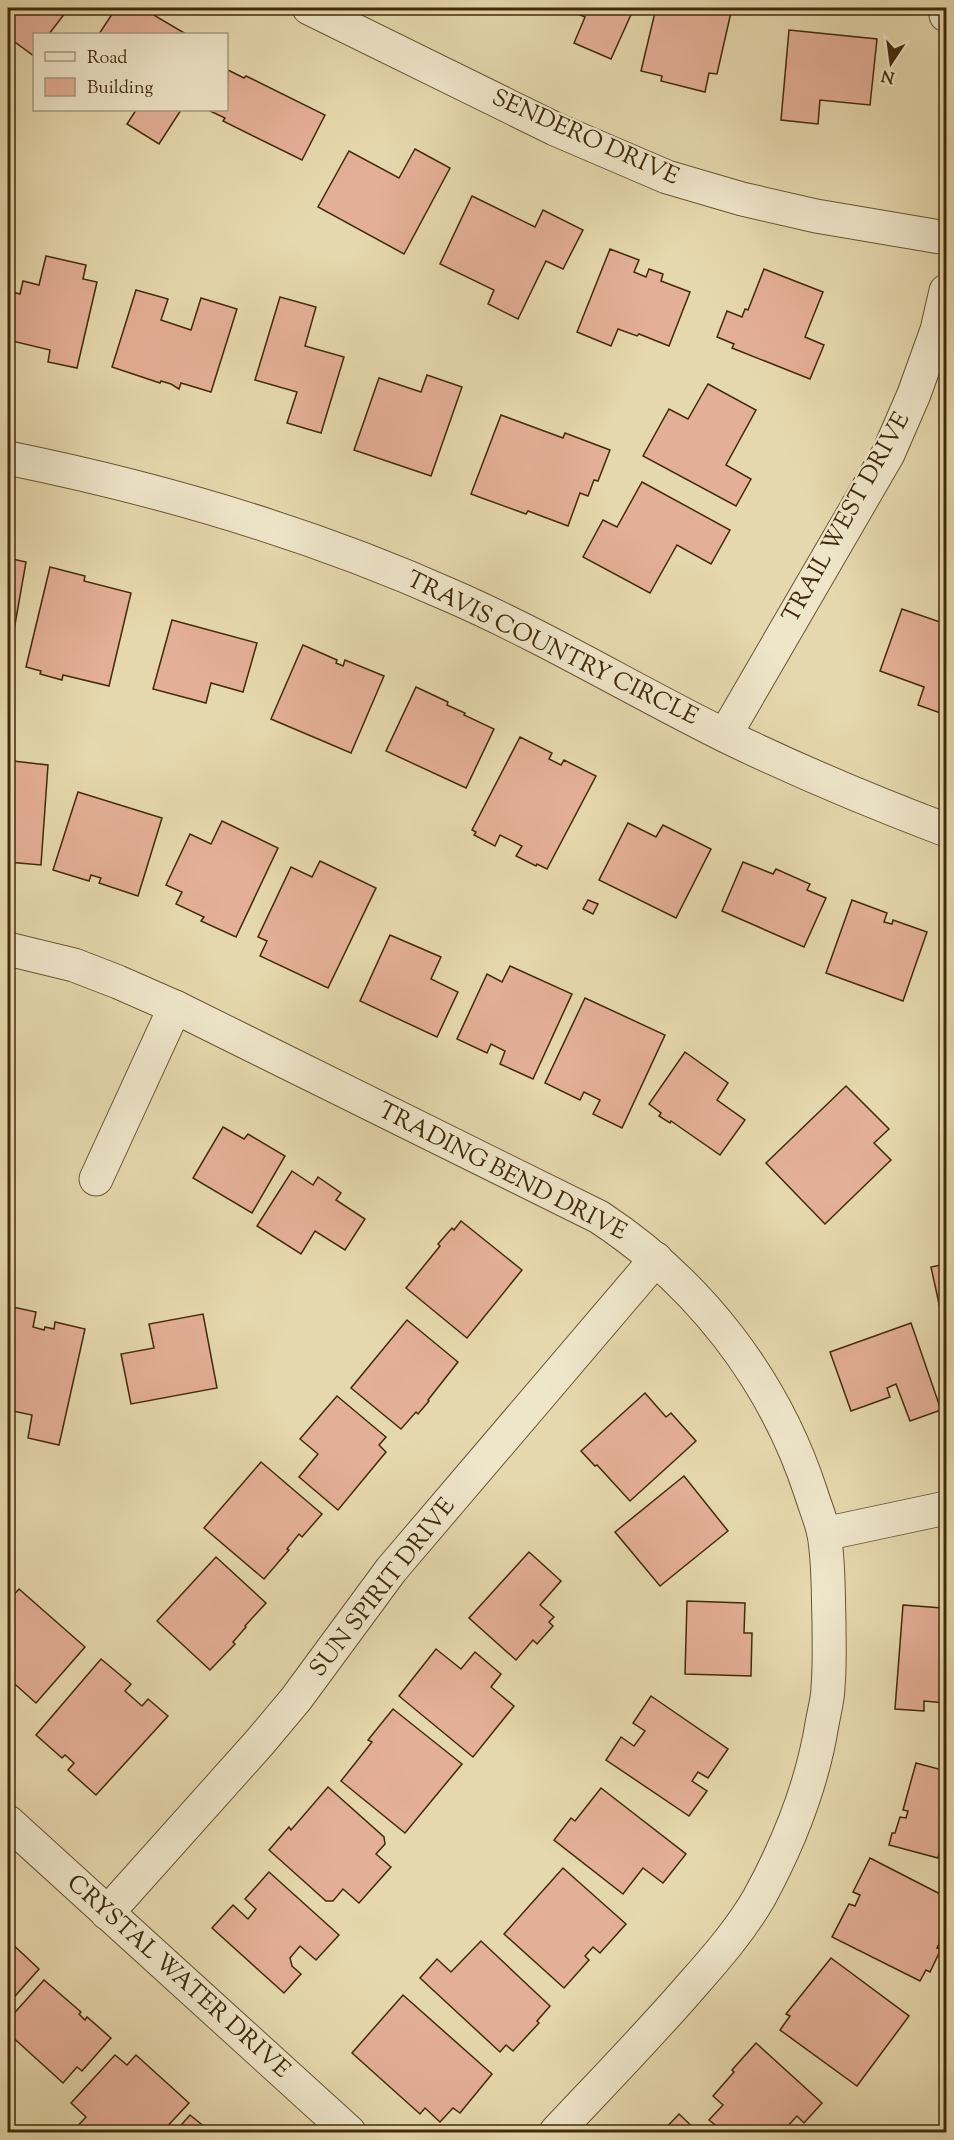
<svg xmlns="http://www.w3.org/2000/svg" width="954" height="2140" font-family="'Sorts Mill Goudy',serif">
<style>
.building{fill:#e4af97;stroke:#412b0a;stroke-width:1.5}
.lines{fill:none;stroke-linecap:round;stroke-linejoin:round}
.minor-casing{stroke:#6a5633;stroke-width:35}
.tertiary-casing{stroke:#6a5633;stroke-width:35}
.minor{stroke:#efe6ca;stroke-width:33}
.tertiary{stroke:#efe6ca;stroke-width:33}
.labels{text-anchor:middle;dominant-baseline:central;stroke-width:4.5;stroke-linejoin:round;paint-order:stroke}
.street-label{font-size:24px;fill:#412b0a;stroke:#efe6ca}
</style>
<rect width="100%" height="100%" fill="#e6d8ae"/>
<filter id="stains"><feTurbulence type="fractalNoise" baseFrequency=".00333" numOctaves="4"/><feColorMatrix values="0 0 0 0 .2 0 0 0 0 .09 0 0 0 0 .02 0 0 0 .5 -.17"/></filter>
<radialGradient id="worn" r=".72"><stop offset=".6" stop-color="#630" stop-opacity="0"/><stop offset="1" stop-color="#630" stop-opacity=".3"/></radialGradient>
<g class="building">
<path d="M13,8H69L49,34H34V56L8,37V15Z"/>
<path d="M116,8H142L186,34H99Z"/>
<path d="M564,8H634L611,59L574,43L585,17Z"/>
<path d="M656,8H693L703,10V8H732L717,74L709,73L705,92L661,81L662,76L641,71Z"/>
<path d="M789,30L877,39L870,105L820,100L818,124L781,120Z"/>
<path d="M228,70L244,78L246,76L325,115L302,160L223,121L225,118L208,110H226Z"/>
<path d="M136,110H181L159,144L127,124Z"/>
<path d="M415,149L450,168L404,254L318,207L349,151L399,178Z"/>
<path d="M472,196L535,227L543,210L583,230L563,269L546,261L518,319L488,304L494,290L440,264Z"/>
<path d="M610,249L639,260L634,272L646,277L649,269L663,274L661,281L690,292L669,346L639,334L637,336L618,329L611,346L577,332Z"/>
<path d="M46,256L86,265L83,279L97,282L77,368L48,362L50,350L8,340L9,291L20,294L23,281L39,285Z"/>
<path d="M764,269L823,292L805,337L824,345L810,379L732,348L734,344L717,337L727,311L742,317L745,309L748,310Z"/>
<path d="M136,290L168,299L161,320L191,330L201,298L237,309L211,392L181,383L179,389L171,384L161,381L160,383L112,367Z"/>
<path d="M280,297L316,307L305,346L344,357L321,433L287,423L297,392L255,380Z"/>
<path d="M427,375L462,387L431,476L354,450L379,378L421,392Z"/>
<path d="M708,384L756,410L726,465L751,479L736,506L643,456L669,409L688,419Z"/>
<path d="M501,415L563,438L565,433L610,450L598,481L594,480L588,496L580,493L568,526L528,511L526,514L471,494Z"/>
<path d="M642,482L730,530L711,564L677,545L650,593L583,557L603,520L617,527Z"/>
<path d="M8,558L26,562L8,664Z"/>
<path d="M50,567L85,576L84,581L131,593L109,686L63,675L62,680L40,674L41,671L26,667Z"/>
<path d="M902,609L946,624V715L918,705L924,687L880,671Z"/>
<path d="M172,620L257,643L243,692L211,683L206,703L153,689Z"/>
<path d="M303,645L337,660L336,663L343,666L345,660L384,676L351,753L271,719Z"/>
<path d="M416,687L448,702L447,705L465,713L464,715L494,729L466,788L386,751Z"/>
<path d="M520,737L552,753L549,759L561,765L564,760L596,776L547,869L537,864L536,866L516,856L522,846L500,835L495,846L474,835L476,832L472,830Z"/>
<path d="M13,761L48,765L41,865L8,862V770L12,771Z"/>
<path d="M78,792L162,818L138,896L99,883L101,878L91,875L89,881L53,870Z"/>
<path d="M222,821L278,848L236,937L201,921L204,917L176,904L182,892L166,885L190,834L211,844Z"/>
<path d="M628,823L656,837L663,825L711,849L676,918L599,880Z"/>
<path d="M320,861L376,888L328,988L260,956L267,941L258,937L291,867L312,877Z"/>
<path d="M743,862L773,874L776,869L810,884L807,890L826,898L804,947L722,911Z"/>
<path d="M588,900L598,904L593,914L583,909Z"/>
<path d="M852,900L887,913L884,922L892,924L893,920L927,932L903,1001L826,973Z"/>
<path d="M390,935L441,957L431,979L458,992L437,1037L360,1001Z"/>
<path d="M510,966L572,994L533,1079L500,1064L505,1051L491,1044L487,1053L457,1039L487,974L502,982Z"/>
<path d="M585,998L665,1035L622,1128L593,1114L600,1100L584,1092L580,1100L545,1083Z"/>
<path d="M685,1052L728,1083L717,1100L745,1120L720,1155L671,1121L670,1123L659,1116L661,1113L649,1104Z"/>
<path d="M846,1086L889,1129L874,1143L891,1160L825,1224L766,1163Z"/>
<path d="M223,1127L244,1139L248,1134L285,1156L252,1213L193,1178Z"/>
<path d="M292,1171L313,1185L318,1177L341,1193L336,1200L365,1219L345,1250L315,1231L301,1254L257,1226Z"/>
<path d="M461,1221L522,1270L467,1338L406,1288L440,1246L438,1244L452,1228L454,1230Z"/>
<path d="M946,1264V1336L931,1267Z"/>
<path d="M8,1306L36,1312L33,1327L44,1330L45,1327L54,1329L55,1322L85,1329L59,1445L28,1438L32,1415L8,1410V1413Z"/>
<path d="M203,1314L217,1388L131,1404L121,1354L154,1348L149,1324Z"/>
<path d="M407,1320L458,1362L428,1400L429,1401L418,1414L416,1412L401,1429L351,1388Z"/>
<path d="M911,1323L941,1410L910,1421L896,1384L887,1388L890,1397L851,1411L830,1352Z"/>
<path d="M645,1393L666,1417L671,1413L696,1441L630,1501L597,1465L595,1466L581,1451Z"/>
<path d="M337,1396L386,1437L379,1445L386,1452L338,1510L299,1477L318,1454L300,1439Z"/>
<path d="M261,1462L322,1514L302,1537L299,1534L287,1549L289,1550L264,1579L204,1528Z"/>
<path d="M684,1476L728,1531L660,1586L615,1532Z"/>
<path d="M529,1552L561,1581L540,1605L554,1617L549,1622L553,1626L537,1644L533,1640L516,1660L469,1618Z"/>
<path d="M216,1557L266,1603L245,1626L246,1627L233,1642L235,1644L210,1670L157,1621Z"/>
<path d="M19,1589L85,1647L36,1703L8,1678V1601Z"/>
<path d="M687,1601L745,1603L744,1633H752L751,1676L685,1674Z"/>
<path d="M903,1605L942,1608L941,1615H946V1713V1703L924,1701V1711L895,1709Z"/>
<path d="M436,1649L461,1669L475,1652L501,1674L491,1687L514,1706L473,1757L399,1696Z"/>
<path d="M101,1659L131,1684L125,1691L142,1706L148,1699L168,1716L96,1795L68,1770L74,1763L65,1755L62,1758L36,1735Z"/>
<path d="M651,1696L728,1749L708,1778L698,1772L692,1781L707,1791L689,1816L606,1760L621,1737L634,1746L645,1731L633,1723Z"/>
<path d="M393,1709L462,1764L405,1833L341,1781L372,1742L368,1740Z"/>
<path d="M916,1763L946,1771V1828L938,1858L889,1845L892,1833H895L900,1817L906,1818L908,1811L903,1810Z"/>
<path d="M328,1787L384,1837L385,1844L376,1854L391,1867L359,1903L343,1889L333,1901H326L269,1850L289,1827L291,1830Z"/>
<path d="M601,1788L686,1854L663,1883L643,1868L623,1894L554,1840L571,1818L575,1821Z"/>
<path d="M870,1858L946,1897V1938L943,1936L937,1948L941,1949L930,1972L926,1970L920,1981L832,1937L849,1904L855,1906L860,1895L853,1892Z"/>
<path d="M563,1868L626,1924L600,1953L593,1947L585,1956L589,1960L564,1988L504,1934Z"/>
<path d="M269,1872L339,1935L316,1960L300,1946L290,1958L292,1966L301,1974L284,1993L212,1928L233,1905L248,1919L256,1909L245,1899Z"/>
<path d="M8,1940L39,1969L8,2004Z"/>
<path d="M481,1941L550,2006L537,2021L539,2023L513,2051L506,2045L500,2052L420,1978L437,1959L451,1972Z"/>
<path d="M831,1958L909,2016L857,2086L780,2030L790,2016L786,2014Z"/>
<path d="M44,1980L81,2012L79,2014L85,2020L87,2017L111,2038L82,2071L77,2067L63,2083L8,2033V2020Z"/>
<path d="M403,1995L492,2074L460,2113L453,2108L440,2122L425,2108L420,2114L352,2053Z"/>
<path d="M756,2043L822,2103L804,2123L797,2116L785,2129L789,2132H724L709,2120L723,2105L713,2096L734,2072L732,2070Z"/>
<path d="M115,2055L127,2065L136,2055L189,2103L162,2132H72L86,2117L71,2103Z"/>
<path d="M679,2114L698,2132H662Z"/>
<path d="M190,2115L211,2132H175Z"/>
</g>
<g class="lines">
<defs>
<g id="minor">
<path d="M309,8L555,129L667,177L742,199L816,216L946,238"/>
<path d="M945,8L946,15"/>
<path d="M725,735L888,454L914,394L937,330L946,291"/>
<path d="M8,949L74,965L118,982L175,1007L599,1217C698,1282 774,1379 811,1493C815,1506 821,1520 824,1534C829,1562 828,1593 829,1621C829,1643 830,1665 828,1687C828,1699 824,1712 822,1724C812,1786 789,1843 759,1898C741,1929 717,1957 693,1984C649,2035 602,2083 556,2132"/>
<path d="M96,1179L175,1007"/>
<path d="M824,1534L946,1508"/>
<path d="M8,1822L349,2132"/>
<path d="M107,1913L260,1742L296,1699L391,1570L656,1259"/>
</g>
<path id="tertiary" d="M8,458C161,489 311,533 454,597C547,638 635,691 726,736C798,771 872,802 946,830"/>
</defs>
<use href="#minor" class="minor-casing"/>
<use href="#tertiary" class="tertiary-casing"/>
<use href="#minor" class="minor"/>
<use href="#tertiary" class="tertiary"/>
</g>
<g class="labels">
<g class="street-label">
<text transform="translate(585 138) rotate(24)">SENDERO DRIVE</text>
<text transform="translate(847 518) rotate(-61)">TRAIL WEST DRIVE</text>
<text transform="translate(552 649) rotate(26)">TRAVIS COUNTRY CIRCLE</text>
<text transform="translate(502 1172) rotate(27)">TRADING BEND DRIVE</text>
<text transform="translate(383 1588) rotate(-52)">SUN SPIRIT DRIVE</text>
<text transform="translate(178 1977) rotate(42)">CRYSTAL WATER DRIVE</text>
</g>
</g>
<rect width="954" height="2140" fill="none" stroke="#e6d8ae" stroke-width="30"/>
<rect x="9" y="9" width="936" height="2122" fill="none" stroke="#412b0a" stroke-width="3"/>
<rect x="15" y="15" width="924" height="2110" fill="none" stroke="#412b0a" stroke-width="1.5"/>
<rect x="33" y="33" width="195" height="78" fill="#efe6ca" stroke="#a99b7d" stroke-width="1.5"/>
<rect x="45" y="52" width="30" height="9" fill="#efe6ca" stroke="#a99b7d" stroke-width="1.5"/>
<text x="87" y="63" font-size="18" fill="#412b0a">Road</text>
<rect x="45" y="78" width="30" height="18" fill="#e4af97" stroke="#a99b7d" stroke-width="1.5"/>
<text x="87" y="93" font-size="18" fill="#412b0a">Building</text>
<g transform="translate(891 63) rotate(193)" stroke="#efe6ca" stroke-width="4.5" paint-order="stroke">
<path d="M0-4.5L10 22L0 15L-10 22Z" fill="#412b0a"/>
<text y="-9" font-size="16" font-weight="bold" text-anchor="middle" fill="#412b0a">N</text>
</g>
<rect width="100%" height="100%" filter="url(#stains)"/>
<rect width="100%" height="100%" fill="url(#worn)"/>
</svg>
